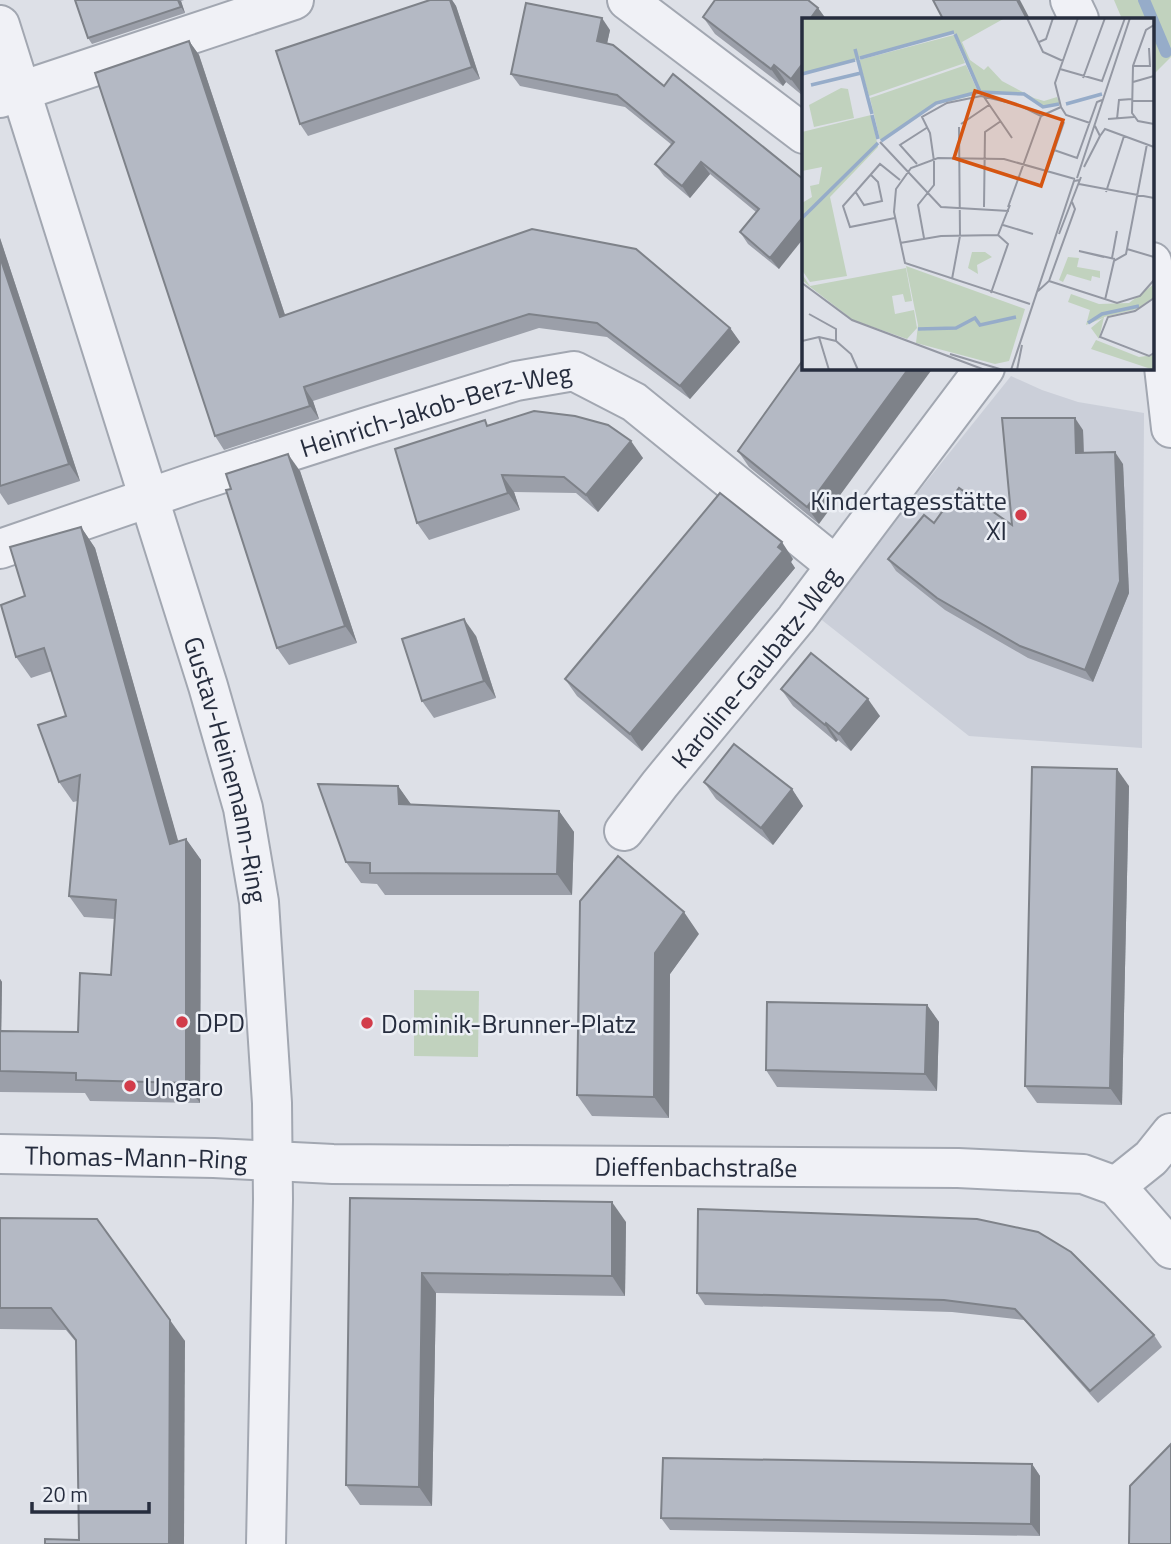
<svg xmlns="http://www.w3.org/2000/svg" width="1171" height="1544" font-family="'Titillium Web',sans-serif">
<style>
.built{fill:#cbcfd9}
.green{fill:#c1d2be}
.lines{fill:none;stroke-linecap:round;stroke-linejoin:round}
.stream{stroke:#96acc9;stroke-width:12}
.street-casing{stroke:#a2a7b1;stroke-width:42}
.street{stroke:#f0f1f6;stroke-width:38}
.wall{fill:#9b9fa9}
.shaded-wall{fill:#7e8289}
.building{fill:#b4b9c4;stroke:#7e8289;stroke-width:2}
.poi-dot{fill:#d23c4a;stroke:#eceff5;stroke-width:2.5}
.labels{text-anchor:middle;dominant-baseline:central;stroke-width:5;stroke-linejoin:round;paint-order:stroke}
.street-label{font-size:26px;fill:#262d3e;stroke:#eceff5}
.poi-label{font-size:26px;fill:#262d3e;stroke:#eceff5;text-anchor:start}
.inset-river{fill:none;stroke:#96acc9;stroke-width:3.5}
.inset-road{fill:none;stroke:#9498a3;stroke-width:2}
.view{fill:#d55511;fill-opacity:0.15;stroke:#d55511;stroke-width:3.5}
.inset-edge{fill:none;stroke:#262d3e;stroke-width:3.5}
</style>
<rect width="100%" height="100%" fill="#dde0e7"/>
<path class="built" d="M1011,376L1042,390L1078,402L1144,413L1142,748L969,736L818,617Z"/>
<g class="green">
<path d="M1114,0H1171V57L1152,76V19H1122Z"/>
<path d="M414,990L479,991L478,1057L414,1056Z"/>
</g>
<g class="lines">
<path class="stream" d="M1144,0L1166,52"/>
<defs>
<g id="street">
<path d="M627,0L804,134"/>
<path d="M1070,0L1079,19"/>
<path id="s1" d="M0,25L208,686L243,808L259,902L272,1103L273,1200L266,1544"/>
<path d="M0,98L294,0"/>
<path d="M1152,262L1171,428"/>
<path id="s2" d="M0,549L192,483L367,427L516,381L574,371L634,402L835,565"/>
<path id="s3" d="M624,831L660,784L796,619L985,368"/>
<path id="s4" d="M0,1154L214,1158L333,1164L958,1168L1083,1174L1116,1186L1171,1249"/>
<path d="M1116,1186L1151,1158L1171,1133"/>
</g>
</defs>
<use href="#street" class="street-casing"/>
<use href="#street" class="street"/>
</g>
<g class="wall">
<path d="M75,0H184L181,1L185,13L92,44L88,38Z"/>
<path d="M430,0H452L456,6L480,79L308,136L300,124Z"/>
<path d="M818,8L826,19H803V96L786,82L783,86L715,34L703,17Z"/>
<path d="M610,30L607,43L664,86L803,179L779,269L748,244L740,232L756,212L710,174L690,198L664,176L655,164L672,145L625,107L520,86L511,74Z"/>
<path d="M189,41L199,55L285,315L532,229L730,328L740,342L690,399L607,337L539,328L313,401L319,419L224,450L215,436Z"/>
<path d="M0,238L80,481L8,505L0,493Z"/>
<path d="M803,360L819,524L749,467L738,451Z"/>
<path d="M489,425L643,458L598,512L576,493L514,492L520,510L429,540L417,523Z"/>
<path d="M1083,430L1084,453L1123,464L1129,593L1093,682L1028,658L945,610L896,571L888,559L934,523L1012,525Z"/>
<path d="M300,471L357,643L289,665L277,648Z"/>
<path d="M81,527L95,548L178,842L186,839L201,860L200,1103L90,1101L85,1093L0,1092V979L2,982L1,1031L78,1032L111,975L115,919L84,917L69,896L78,801L73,802L59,782L66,716L52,671L31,678L16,657L25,596Z"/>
<path d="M793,559L791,562L795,568L642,751L577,696L565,679Z"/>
<path d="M476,636L496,698L434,718L422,701Z"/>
<path d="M781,689L880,716L851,751L838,740L836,742L793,706Z"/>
<path d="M704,782L792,789L803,806L773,845L716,799Z"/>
<path d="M398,786L411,805L559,811L574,832L572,895H385L377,884L361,883L346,862Z"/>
<path d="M1129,786L1122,1105L1037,1103L1025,1086Z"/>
<path d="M699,934L670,974L669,1118L592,1116L577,1095Z"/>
<path d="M927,1005L939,1022L937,1091L777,1087L766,1070Z"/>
<path d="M350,1198L626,1222L625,1296L436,1293L432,1506L360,1505L346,1485Z"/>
<path d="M698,1209L1154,1335L1162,1347L1098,1403L1024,1320L952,1312L705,1305L697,1293Z"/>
<path d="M0,1218L185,1341L79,1540L76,1342L66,1330L0,1329Z"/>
<path d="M1032,1464L1040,1476V1536L670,1530L661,1518Z"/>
</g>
<g class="shaded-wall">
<path d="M178,0L181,1L185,13L181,7Z"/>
<path d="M450,0H452L456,6L480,79L472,67Z"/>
<path d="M1017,0H1020L1030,19H1027Z"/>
<path d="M818,8L826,19H810Z"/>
<path d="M602,18L610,30L605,53L597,41Z"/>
<path d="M189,41L199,55L290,330L280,317Z"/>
<path d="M803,63V95L791,79Z"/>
<path d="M774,65L786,82L783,86L771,69Z"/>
<path d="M701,162L710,174L690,198L682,186Z"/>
<path d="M803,217V239L779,269L770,258Z"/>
<path d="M0,238L80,481L69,464L0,257Z"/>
<path d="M730,328L740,342L690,399L680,386Z"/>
<path d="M909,368H933L819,524L807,507Z"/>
<path d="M304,387L313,401L319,419L310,406Z"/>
<path d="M1075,418L1083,430L1084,465L1076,453Z"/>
<path d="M631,441L643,458L598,512L586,495Z"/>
<path d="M1115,452L1123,464L1129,593L1093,682L1085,670Z"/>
<path d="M288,454L300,471L357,643L345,626Z"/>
<path d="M502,475L514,492L520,510L508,493Z"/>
<path d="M81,527L95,548L185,865L170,844Z"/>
<path d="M782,542L793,559L791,562L795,568L642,751L630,734Z"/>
<path d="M464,619L476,636L496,698L484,681Z"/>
<path d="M868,699L880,716L851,751L839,734Z"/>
<path d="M826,723L838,740L836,742L825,725Z"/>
<path d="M1117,769L1129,786L1122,1105L1110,1088Z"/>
<path d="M398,786L413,807L399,804Z"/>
<path d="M792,789L803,806L773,845L761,828Z"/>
<path d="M559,811L574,832L572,895L557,874Z"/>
<path d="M186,839L201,860L200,1103L186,1083Z"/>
<path d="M684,912L699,934L670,974L669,1118L654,1097L655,953Z"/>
<path d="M0,979L2,982L1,1051L0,1050Z"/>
<path d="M927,1005L939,1022L937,1091L925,1074Z"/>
<path d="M612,1202L626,1222L625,1296L612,1276Z"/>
<path d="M422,1273L436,1293L432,1506L419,1487Z"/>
<path d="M170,1320L185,1341L184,1544H169Z"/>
<path d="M1032,1464L1040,1476V1536L1031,1524Z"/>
</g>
<g class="building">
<path d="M75,0H178L181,7L88,38Z"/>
<path d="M430,0H450L472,67L300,124L276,51Z"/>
<path d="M715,0H808L818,8L810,19H803V28L802,31L803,32V63L791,79L774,65L771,69L703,17Z"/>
<path d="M933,0H1017L1027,19H943Z"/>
<path d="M526,3L602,18L597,41L613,45L664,86L673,74L803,179V217L770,258L740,232L759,209L701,162L682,186L655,164L674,142L617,95L511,74Z"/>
<path d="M189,41L280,317L532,229L636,249L730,328L680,386L597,323L529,314L304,387L310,406L215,436L95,73Z"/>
<path d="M0,257L69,464L0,486Z"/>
<path d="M803,360V368H909L807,507L738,451Z"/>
<path d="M534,411L575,416L608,425L631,441L586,495L564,477L502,475L508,493L417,523L395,449L485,420L487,426Z"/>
<path d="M1002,418H1075L1076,453L1115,452L1120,581L1085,670L1020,646L937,598L888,559L924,515L934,523L959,488L1012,525Z"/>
<path d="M288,454L345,626L277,648L226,490L231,489L226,474Z"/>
<path d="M720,493L782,542L778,547L783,551L630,734L565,679Z"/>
<path d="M81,527L170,844L186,839V1083L76,1080V1073L0,1071V1031L78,1032L80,973L111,975L116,900L69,896L80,775L59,782L38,725L66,716L44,648L16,657L1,605L25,596L10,547Z"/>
<path d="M464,619L484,681L422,701L402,639Z"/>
<path d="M811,653L868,699L839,734L826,723L825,725L781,689Z"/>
<path d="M734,744L792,789L761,828L704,782Z"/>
<path d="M1032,767L1117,769L1110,1088L1025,1086Z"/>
<path d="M318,784L398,786L399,804L559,811L557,874L370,873V863L346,862Z"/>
<path d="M618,856L684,912L655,953L654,1097L577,1095L580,901Z"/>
<path d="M767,1002L927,1005L925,1074L766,1070Z"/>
<path d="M350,1198L612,1202V1276L422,1273L419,1487L346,1485Z"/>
<path d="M698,1209L977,1219L1038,1232L1071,1252L1154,1335L1090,1391L1015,1309L944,1300L697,1293Z"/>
<path d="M0,1218L97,1219L170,1320L169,1544H45V1539L79,1540L76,1340L51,1308H0Z"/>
<path d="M1171,1444V1544H1129L1130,1486Z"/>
<path d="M663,1458L1032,1464L1031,1524L661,1518Z"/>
</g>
<g class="poi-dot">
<circle cx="1021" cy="515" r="7"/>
<circle cx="182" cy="1022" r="7"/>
<circle cx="367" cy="1023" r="7"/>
<circle cx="130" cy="1086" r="7"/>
</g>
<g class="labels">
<g class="street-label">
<text stroke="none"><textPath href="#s2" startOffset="458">Heinrich-Jakob-Berz-Weg</textPath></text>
<text stroke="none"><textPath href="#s3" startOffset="210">Karoline-Gaubatz-Weg</textPath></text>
<text stroke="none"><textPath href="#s1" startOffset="779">Gustav-Heinemann-Ring</textPath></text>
<text stroke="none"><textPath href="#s4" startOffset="136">Thomas-Mann-Ring</textPath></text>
<text stroke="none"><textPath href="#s4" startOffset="696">Dieffenbachstraße</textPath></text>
</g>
<g class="poi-label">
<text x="1007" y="500" text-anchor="end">Kindertagesstätte<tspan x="1007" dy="30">XI</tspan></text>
<text x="196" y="1022">DPD</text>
<text x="381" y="1023">Dominik-Brunner-Platz</text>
<text x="144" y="1086">Ungaro</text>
</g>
</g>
<g transform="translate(802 18)">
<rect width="352" height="352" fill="#dde0e7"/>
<path d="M0,0H203L160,24L168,42L182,52L186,48L200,63L232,80L242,83L255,79L258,86L241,89L222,76L178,74L152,15L0,57ZM152,17L163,45L67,78L57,42ZM164,47L177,76L136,86L78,122L68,80ZM39,70L46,71L52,100L12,109L7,87ZM69,97L76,129L28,179L45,258L8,264L0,252V185L10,179L8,168L17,166L20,149L0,153V114ZM170,234H183L190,239L175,247L176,256L166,250ZM266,239L277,240L275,249L298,253V260L290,258L289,263L265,256L261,264L257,262ZM104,248L223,291L207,343L193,346L114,325L116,307ZM104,250L110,283L103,284L101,276L90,278L93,296L112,292L115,310L105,321L51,302L7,268L0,262V256L8,268ZM352,266V279L335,291L302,299L297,321L289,310L301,300L284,307L288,292L266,284L269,276L297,286L327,285ZM294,322L337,339L352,337V352L289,331Z" fill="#c1d2be"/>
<path class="inset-river" d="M153,16L178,74L222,76L241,89L257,86M53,31L70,96M58,40L152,14M0,56L53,42M9,67L59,55M264,86L300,76M70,97L76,121M79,123L134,85L176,74M0,200L76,125M286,305L300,296L337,288M116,311L154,310L173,300L178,307L214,299"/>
<path class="inset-road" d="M225,0L241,34L261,43M352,7L344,12L331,48L330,95L336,103L352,106M237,24L244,21L251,0M331,48H348L347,30M258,51L300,63L323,0M281,60L303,0M331,64L352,58M182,79L210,120M330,83H352M259,89L253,65L276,0M259,89L264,97L288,105M239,98L259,89M306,101L332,99M315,101L317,82L330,81M159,106L187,87M298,118L303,111L352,129M78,124L139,189L207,193M252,132L275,140L295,84L300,82M115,146L98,127L126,109M282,149L298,118L293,108M245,153L262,104M275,160L328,0M277,166L352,180M53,173L62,187L80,183L76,164L68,156M304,174L322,118M182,189L183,114L199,103M206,189L239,98M93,200L48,209L41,188L78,146L98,162M201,207L231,216M257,216L279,159M122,220L116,187L132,167V143L128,115L120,99L145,85L179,78L217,87L239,98M98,225L139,218L196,217L208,187M325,231L352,239M302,239L277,233L313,241M310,240L315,213M150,261L158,218L157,109M247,263L315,285L338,278L352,262M0,265L50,302L183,352M236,273L247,263L273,191L270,184M189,275L206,226L196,217M352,280L333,293L306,299L298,319L347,338L352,335M303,282L312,243L324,236L345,126M228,286L103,245L92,194L94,171L109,150L136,140L202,141L273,161M7,296L34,311V323M17,319L27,352M0,323L17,319L34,323L49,336L56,352M148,336L201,352M209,352L272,163L278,162M215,352L220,327"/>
<path class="view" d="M173,73L261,102L239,168L152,140Z"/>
<rect width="352" height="352" class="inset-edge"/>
</g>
<path d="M32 1502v10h117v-10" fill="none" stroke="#262d3e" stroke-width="3.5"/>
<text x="42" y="1502" font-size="21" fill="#262d3e" stroke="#eceff5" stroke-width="5" paint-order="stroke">20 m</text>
</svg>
